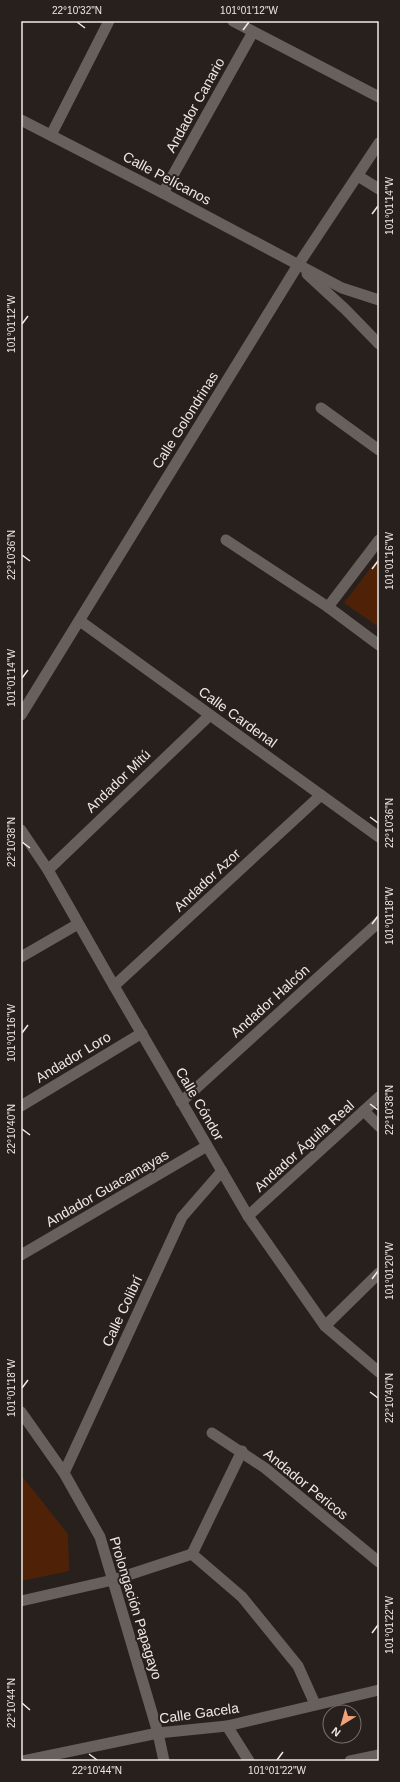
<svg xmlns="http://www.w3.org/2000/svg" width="400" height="1782" font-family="Helvetica,sans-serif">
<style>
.green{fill:#4f2207}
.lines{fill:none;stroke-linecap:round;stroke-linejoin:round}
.minor{stroke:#68605c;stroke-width:11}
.tertiary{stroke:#68605c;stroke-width:11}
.ticks{fill:none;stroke:#eee9e7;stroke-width:1.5}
.labels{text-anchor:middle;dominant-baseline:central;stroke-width:4;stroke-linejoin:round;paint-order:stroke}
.street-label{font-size:14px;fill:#eee9e7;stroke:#27201d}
.neatline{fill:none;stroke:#eee9e7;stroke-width:1.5}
.ticks-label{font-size:10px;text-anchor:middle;fill:#eee9e7}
</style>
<rect width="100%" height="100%" fill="#27201d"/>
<g class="green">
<path d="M379,557V627L344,603Z"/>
<path d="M21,1475L68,1534L69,1571L21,1581Z"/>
</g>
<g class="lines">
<g class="minor">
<path d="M233,21L379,97"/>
<path d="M21,120L163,193L342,288L379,300"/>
<path d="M51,135L109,21"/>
<path d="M358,176L379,189"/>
<path d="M163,193L253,32"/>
<path d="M307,274L346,310L379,344"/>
<path d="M321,408L379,450"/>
<path d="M226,540L328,607L379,645"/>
<path d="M328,607L379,540"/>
<path d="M80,621L379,837"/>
<path d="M21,715L298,265L379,143"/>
<path d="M21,830L48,870L114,986L248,1216L325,1326L379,1372"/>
<path d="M48,870L210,715"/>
<path d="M21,957L78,924"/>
<path d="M114,986L321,795"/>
<path d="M181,1102L379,922"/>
<path d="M21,1106L142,1033"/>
<path d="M364,1111L379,1126"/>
<path d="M248,1216L379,1097"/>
<path d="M21,1255L207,1146"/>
<path d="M325,1326L379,1273"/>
<path d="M212,1433L265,1468L379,1562"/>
<path d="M64,1473L182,1217L222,1171"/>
<path d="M192,1554L242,1597L298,1666L315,1704"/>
<path d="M21,1601L113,1580L192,1554L242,1451"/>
<path d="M227,1726L249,1761"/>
<path d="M23,1761L158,1733L227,1726L379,1690"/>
<path d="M350,1761L379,1755"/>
</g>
<path class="tertiary" d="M21,1412L64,1473L100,1537L158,1733L164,1761"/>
</g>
<path class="ticks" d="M77,22L85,28M243,30L249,22M372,214L378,206M22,324L28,316M22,555L30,561M372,569L378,561M22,678L28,670M370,817L378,823M22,842L30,848M372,924L378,916M22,1033L28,1025M370,1104L378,1110M22,1129L30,1135M372,1279L378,1271M22,1388L28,1380M370,1392L378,1398M372,1633L378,1625M22,1703L30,1710M89,1754L97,1760M277,1760L283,1752"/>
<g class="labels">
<g class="street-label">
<text transform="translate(195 105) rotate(-61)">Andador Canario</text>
<text transform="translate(167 178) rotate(28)">Calle Pelícanos</text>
<text transform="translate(185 420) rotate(-58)">Calle Golondrinas</text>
<text transform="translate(238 717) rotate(36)">Calle Cardenal</text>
<text transform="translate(118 781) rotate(-44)">Andador Mitú</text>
<text transform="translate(207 880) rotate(-43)">Andador Azor</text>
<text transform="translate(270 1001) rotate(-42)">Andador Halcón</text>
<text transform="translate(73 1057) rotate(-31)">Andador Loro</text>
<text transform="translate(200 1104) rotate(60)">Calle Cóndor</text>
<text transform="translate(304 1146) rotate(-42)">Andador Águila Real</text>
<text transform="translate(107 1188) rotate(-30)">Andador Guacamayas</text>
<text transform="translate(122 1311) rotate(-65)">Calle Colibrí</text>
<text transform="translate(306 1484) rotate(39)">Andador Pericos</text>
<text transform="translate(136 1608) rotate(73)">Prolongación Papagayo</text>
<text transform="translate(199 1713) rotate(-8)">Calle Gacela</text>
</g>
</g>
<rect width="400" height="1782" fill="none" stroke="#27201d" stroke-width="44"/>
<g transform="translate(342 1724) rotate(217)"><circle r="19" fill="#27201d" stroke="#77706e"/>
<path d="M0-3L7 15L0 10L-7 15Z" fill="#f1a27b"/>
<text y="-6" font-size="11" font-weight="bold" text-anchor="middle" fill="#eee9e7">N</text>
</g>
<rect x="22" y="22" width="356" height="1738" class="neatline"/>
<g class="ticks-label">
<text x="77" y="14">22°10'32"N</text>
<text x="249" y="14">101°01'12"W</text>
<text transform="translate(389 206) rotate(-90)" y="4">101°01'14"W</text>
<text transform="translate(11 324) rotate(-90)" y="4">101°01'12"W</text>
<text transform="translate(11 555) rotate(-90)" y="4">22°10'36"N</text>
<text transform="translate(389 561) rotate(-90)" y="4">101°01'16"W</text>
<text transform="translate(11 678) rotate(-90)" y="4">101°01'14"W</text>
<text transform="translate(389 823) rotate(-90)" y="4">22°10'36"N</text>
<text transform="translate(11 842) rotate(-90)" y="4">22°10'38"N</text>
<text transform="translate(389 916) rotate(-90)" y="4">101°01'18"W</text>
<text transform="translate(11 1033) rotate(-90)" y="4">101°01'16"W</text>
<text transform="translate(389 1110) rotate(-90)" y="4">22°10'38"N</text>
<text transform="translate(11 1129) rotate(-90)" y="4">22°10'40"N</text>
<text transform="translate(389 1271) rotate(-90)" y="4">101°01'20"W</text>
<text transform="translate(11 1388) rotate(-90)" y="4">101°01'18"W</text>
<text transform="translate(389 1398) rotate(-90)" y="4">22°10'40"N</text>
<text transform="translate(389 1625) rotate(-90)" y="4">101°01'22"W</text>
<text transform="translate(11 1703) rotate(-90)" y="4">22°10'44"N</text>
<text x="97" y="1774">22°10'44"N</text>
<text x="277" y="1774">101°01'22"W</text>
</g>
</svg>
